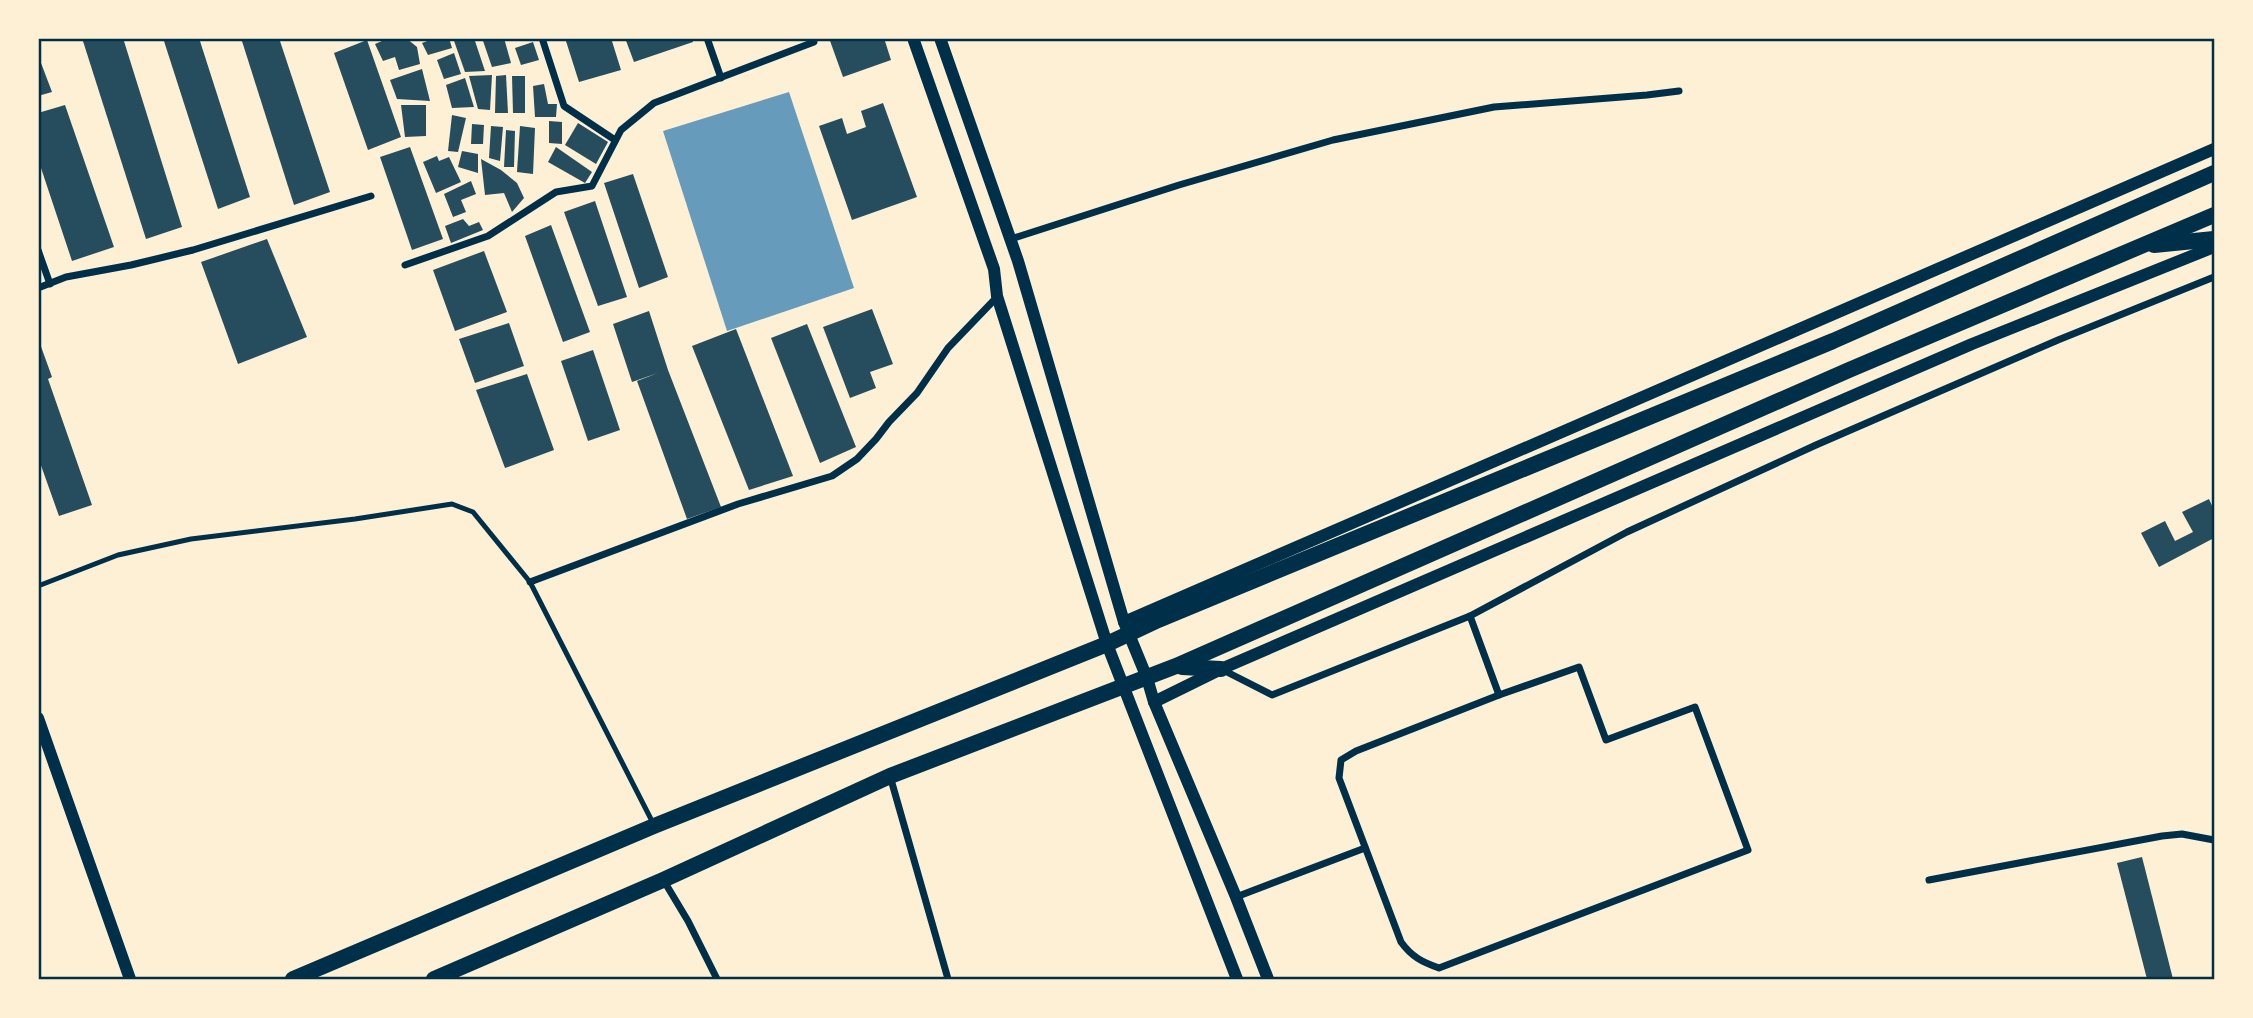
<svg xmlns="http://www.w3.org/2000/svg" width="2253" height="1018" font-family="'Fira Sans Condensed',sans-serif">
<style>
.water{fill:#669bbc}
.building{fill:#264d5e}
.lines{fill:none;stroke-linecap:round;stroke-linejoin:round}
.service{stroke:#003049;stroke-width:5}
.minor{stroke:#003049;stroke-width:7}
.tertiary{stroke:#003049;stroke-width:12}
.primary{stroke:#003049;stroke-width:16}
.neatline{fill:none;stroke:#003049;stroke-width:2.5}
</style>
<rect width="100%" height="100%" fill="#fdf0d5"/>
<path class="water" d="M789,92L854,288L727,331L663,131Z"/>
<g class="building">
<path d="M82,38H123L182,227L146,239Z"/>
<path d="M163,38H199L250,197L218,209Z"/>
<path d="M241,38H279L330,192L294,205Z"/>
<path d="M389,38H406L417,47L420,64L399,70L395,57L383,61L375,44Z"/>
<path d="M435,38H449L452,48L428,55L422,43Z"/>
<path d="M453,38H474L485,71L465,72Z"/>
<path d="M482,38H504L511,63L492,67Z"/>
<path d="M565,38H611L621,70L579,82Z"/>
<path d="M625,38H692L693,42L634,62Z"/>
<path d="M829,38H884L891,60L843,77Z"/>
<path d="M367,40L401,137L368,150L334,53Z"/>
<path d="M533,42L539,60L521,65L515,48Z"/>
<path d="M454,53L461,74L444,79L437,60Z"/>
<path d="M38,55L52,92L38,96Z"/>
<path d="M422,69L430,101L397,99L390,80Z"/>
<path d="M492,75L490,110L478,109L469,76Z"/>
<path d="M506,75L508,113H495L496,76Z"/>
<path d="M512,76H525V113H513Z"/>
<path d="M465,78L474,107L452,108L446,85Z"/>
<path d="M544,84L548,104H557L556,117H535L533,86Z"/>
<path d="M883,103L917,197L852,220L819,126L842,118L847,134L866,127L861,111Z"/>
<path d="M65,105L114,247L72,261L38,159V113Z"/>
<path d="M401,105H426V136L405,137Z"/>
<path d="M452,115L466,118L458,152L448,151Z"/>
<path d="M549,121L562,122V144L549,143Z"/>
<path d="M578,123L608,142L596,164L565,145Z"/>
<path d="M472,124L484,125L483,144H471Z"/>
<path d="M491,126L503,127L500,161L489,158Z"/>
<path d="M520,126L535,128L533,174L517,172Z"/>
<path d="M506,130L515,131L514,167H504Z"/>
<path d="M410,147L443,239L412,250L380,157Z"/>
<path d="M556,147L592,172L585,183L548,162Z"/>
<path d="M462,151L478,154V173L458,167Z"/>
<path d="M437,156L439,161L449,157L461,182L436,193L423,162Z"/>
<path d="M481,159L501,170L517,183L524,198L512,212L504,193L485,195Z"/>
<path d="M633,174L668,277L639,288L604,183Z"/>
<path d="M471,181L476,194L461,200L466,212L453,217L444,194Z"/>
<path d="M595,201L627,297L598,306L564,212Z"/>
<path d="M463,219L469,226L479,222L483,230L451,243L445,226Z"/>
<path d="M551,225L590,332L563,342L525,236Z"/>
<path d="M267,239L307,337L238,364L201,262Z"/>
<path d="M484,251L507,312L455,331L433,270Z"/>
<path d="M872,309L893,364L870,372L876,388L850,398L823,327Z"/>
<path d="M649,311L668,370L721,507L687,519L637,381L658,373L632,382L613,324Z"/>
<path d="M509,323L524,366L475,383L459,339Z"/>
<path d="M807,324L856,447L820,463L771,338Z"/>
<path d="M736,329L793,476L749,490L692,346Z"/>
<path d="M39,341L52,377L48,379L92,505L59,516L38,457Z"/>
<path d="M593,350L620,430L588,441L561,361Z"/>
<path d="M527,374L554,450L505,468L476,390Z"/>
<path d="M2209,499L2214,510V538L2159,567L2141,533L2165,521L2175,541L2193,532L2182,512Z"/>
<path d="M2142,857L2173,979H2147L2117,863Z"/>
</g>
<g class="lines">
<path class="service" d="M38,586L118,555L191,539L355,519L452,504L473,512L530,582L654,825"/>
<g class="minor">
<path d="M542,38L564,106L615,140"/>
<path d="M707,38L721,78"/>
<path d="M1011,239L1179,185L1333,140L1494,107L1647,95L1679,91"/>
<path d="M38,250L50,284"/>
<path d="M405,265L488,236L556,192L592,186L621,130L654,103L814,42L813,38"/>
<path d="M38,288L66,277L131,265L193,250L371,196"/>
<path d="M530,582L738,504L832,476L857,459L876,439L889,422L917,393L948,348L997,297"/>
<path d="M1470,616L1499,695"/>
<path d="M1579,667L1606,740L1695,707L1748,850L1439,968C1422,962 1412,957 1401,942L1339,778L1341,760L1356,751L1499,695Z"/>
<path d="M1221,669L1272,695L1470,616L1627,532L1816,445L2058,340L2214,277"/>
<path d="M890,776L948,979"/>
<path d="M1929,880L2162,836L2182,834L2214,840"/>
<path d="M664,881L688,921L717,979"/>
<path d="M1236,897L1365,848"/>
</g>
<g class="tertiary">
<path d="M913,38L994,269L997,296L1107,644L1237,979"/>
<path d="M940,38L1018,261L1124,622L1147,678L1154,702L1236,897L1268,979"/>
<path d="M1124,622L2214,149"/>
<path d="M1154,702L1221,669L1972,344L2214,247"/>
<path d="M38,718L130,979"/>
</g>
<g class="primary">
<path d="M2154,245L2214,239"/>
<path d="M1182,667L1221,669"/>
<path d="M293,979L654,826L1107,644L1158,620L1833,341L2214,173"/>
<path d="M434,979L663,880L890,776L1176,666L1849,370L2214,215"/>
</g>
</g>
<rect width="2253" height="1018" fill="none" stroke="#fdf0d5" stroke-width="80"/>
<rect x="40" y="40" width="2173" height="938" class="neatline"/>
</svg>
